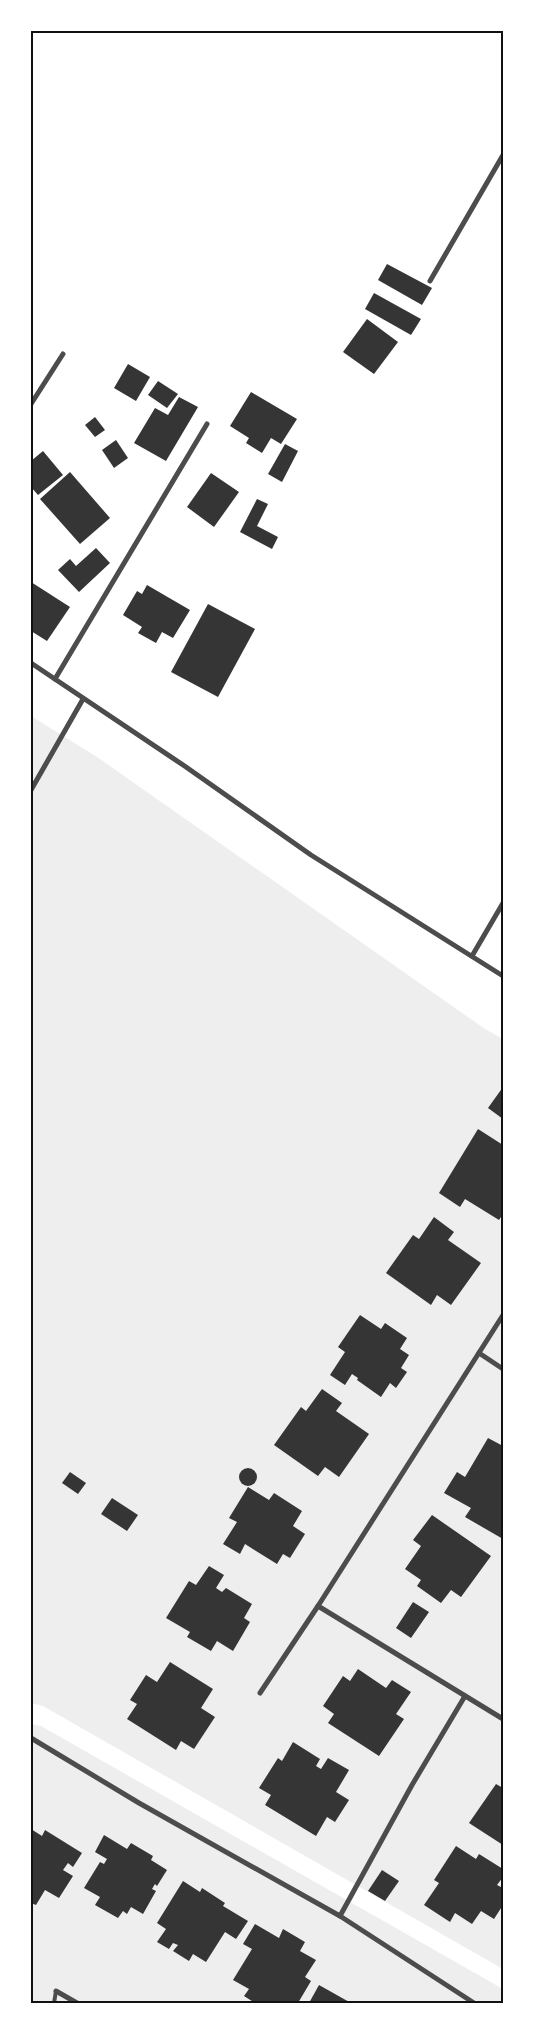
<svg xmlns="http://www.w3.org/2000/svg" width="534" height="2034" font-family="Roboto,sans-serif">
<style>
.green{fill:#eee}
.building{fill:#353535}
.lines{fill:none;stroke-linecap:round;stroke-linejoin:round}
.service{stroke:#4c4c4c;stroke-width:4}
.minor{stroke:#4c4c4c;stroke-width:5}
.neatline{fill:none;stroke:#111;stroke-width:2}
</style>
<rect width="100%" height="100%" fill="#fff"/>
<g class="green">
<path d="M31,716L97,757L485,1029L503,1039V1969L43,1706L31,1703Z"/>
<path d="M31,1724L41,1726L503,1989V2003H31Z"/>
</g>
<g class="building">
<path d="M387,264L432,288L422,305L378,280Z"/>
<path d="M374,293L421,319L411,335L365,309Z"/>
<path d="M367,319L398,342L374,374L343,352Z"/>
<path d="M128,364L150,377L136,401L114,388Z"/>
<path d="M158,381L178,394L167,408L148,395Z"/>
<path d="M251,392L297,419L281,444L271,438L262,453L246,443L249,438L230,426Z"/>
<path d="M179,397L198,407L166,461L134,443L155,408L168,415Z"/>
<path d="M95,417L105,430L95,437L85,425Z"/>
<path d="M116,440L128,458L114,468L102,450Z"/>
<path d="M285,444L298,451L282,482L268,474Z"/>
<path d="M43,451L63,475L38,495L31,487V461Z"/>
<path d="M70,472L110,518L80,544L40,499Z"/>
<path d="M211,473L239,492L214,527L187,507Z"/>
<path d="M257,499L268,504L257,526L278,537L272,549L240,532Z"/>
<path d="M96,548L110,563L79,592L58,570L70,559L76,566Z"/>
<path d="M31,582L70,607L47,641L31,631Z"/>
<path d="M147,585L190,610L173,638L162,632L156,643L138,633L142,627L123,615L137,591L142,594Z"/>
<path d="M208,604L255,629L218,697L171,672Z"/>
<path d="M503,1087V1119L488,1108Z"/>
<path d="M478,1129L503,1145V1214L499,1220L465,1199L460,1207L439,1193Z"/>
<path d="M434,1217L454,1232L448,1240L481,1263L451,1305L437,1295L431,1305L386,1273L413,1235L419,1239Z"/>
<path d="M360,1315L381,1329L385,1323L407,1338L400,1349L409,1355L401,1368L407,1372L396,1388L390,1383L381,1397L357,1380L358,1378L352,1374L345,1385L330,1375L345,1352L338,1347Z"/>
<path d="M322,1389L342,1403L336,1411L369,1434L339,1477L325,1467L318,1476L274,1445L301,1407L306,1411Z"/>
<path d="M488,1438L503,1446V1539L465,1517L471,1508L444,1493L457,1472L465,1477Z"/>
<circle cx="248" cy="1477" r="9"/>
<path d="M70,1472L86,1483L78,1494L62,1483Z"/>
<path d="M248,1487L269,1500L274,1493L302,1511L293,1526L305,1534L290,1558L283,1554L277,1564L245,1544L240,1554L223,1544L237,1522L229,1518Z"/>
<path d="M112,1498L138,1515L127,1531L101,1514Z"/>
<path d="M432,1515L491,1556L461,1597L451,1590L441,1603L417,1586L421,1580L405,1569L421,1546L413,1540Z"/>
<path d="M209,1566L224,1575L216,1588L222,1592L226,1588L252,1604L244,1618L250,1622L233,1651L217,1641L211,1651L187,1637L190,1632L166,1618L189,1581L196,1585Z"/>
<path d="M413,1602L429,1612L411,1638L396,1628Z"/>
<path d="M170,1662L213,1689L201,1708L215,1717L194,1749L181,1741L176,1750L127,1719L137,1704L130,1700L146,1675L157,1682Z"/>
<path d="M358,1669L386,1688L392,1680L411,1692L396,1714L404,1719L379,1756L328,1723L334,1714L323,1706L343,1676L350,1681Z"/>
<path d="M293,1742L320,1759L316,1766L321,1769L328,1758L349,1770L336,1792L349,1800L335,1822L327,1817L316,1836L265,1805L271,1795L259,1788L278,1758L282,1761Z"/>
<path d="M496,1784L503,1788V1845L469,1823Z"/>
<path d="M31,1829L42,1836L45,1830L82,1853L73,1867L68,1863L63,1870L73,1876L59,1898L45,1890L36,1905L31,1903Z"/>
<path d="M104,1835L127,1849L131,1843L153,1856L151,1860L167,1870L157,1886L155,1884L152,1889L156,1891L143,1914L131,1907L127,1914L123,1911L118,1918L95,1905L100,1897L84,1888L100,1862L104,1864L107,1859L95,1852Z"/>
<path d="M456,1846L476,1859L479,1854L503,1869V1877L497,1885L503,1888V1905L494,1919L481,1911L472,1924L455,1913L450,1922L424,1905L439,1883L434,1880Z"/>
<path d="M382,1870L399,1881L385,1901L368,1891Z"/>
<path d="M183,1881L200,1892L202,1888L225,1903L223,1906L248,1921L236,1939L225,1932L206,1962L193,1954L189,1961L173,1951L178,1945L173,1943L169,1949L157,1942L166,1929L157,1923Z"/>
<path d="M255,1924L279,1938L283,1929L305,1942L300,1951L316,1960L305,1977L311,1981L298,2003L282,2001L281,2003H255L244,1996L249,1989L233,1980L252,1949L243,1944Z"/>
<path d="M319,1985L351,2003H309Z"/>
</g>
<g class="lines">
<path class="service" d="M54,2003L56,1991"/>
<g class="minor">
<path d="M430,281L503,155"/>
<path d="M31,404L63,354"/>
<path d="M31,663L186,767L311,855L503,976"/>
<path d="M55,679L207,424"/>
<path d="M31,790L83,699"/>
<path d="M472,956L503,903"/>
<path d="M503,1315L318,1606L503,1719"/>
<path d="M479,1353L503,1369"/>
<path d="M260,1693L318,1606"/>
<path d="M31,1738L139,1803L340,1916L474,2003"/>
<path d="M340,1916L412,1785L465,1696"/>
<path d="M56,1991L77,2003"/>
</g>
</g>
<rect width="534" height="2034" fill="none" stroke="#ffffff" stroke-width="65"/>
<rect x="32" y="32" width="470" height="1970" class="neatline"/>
</svg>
